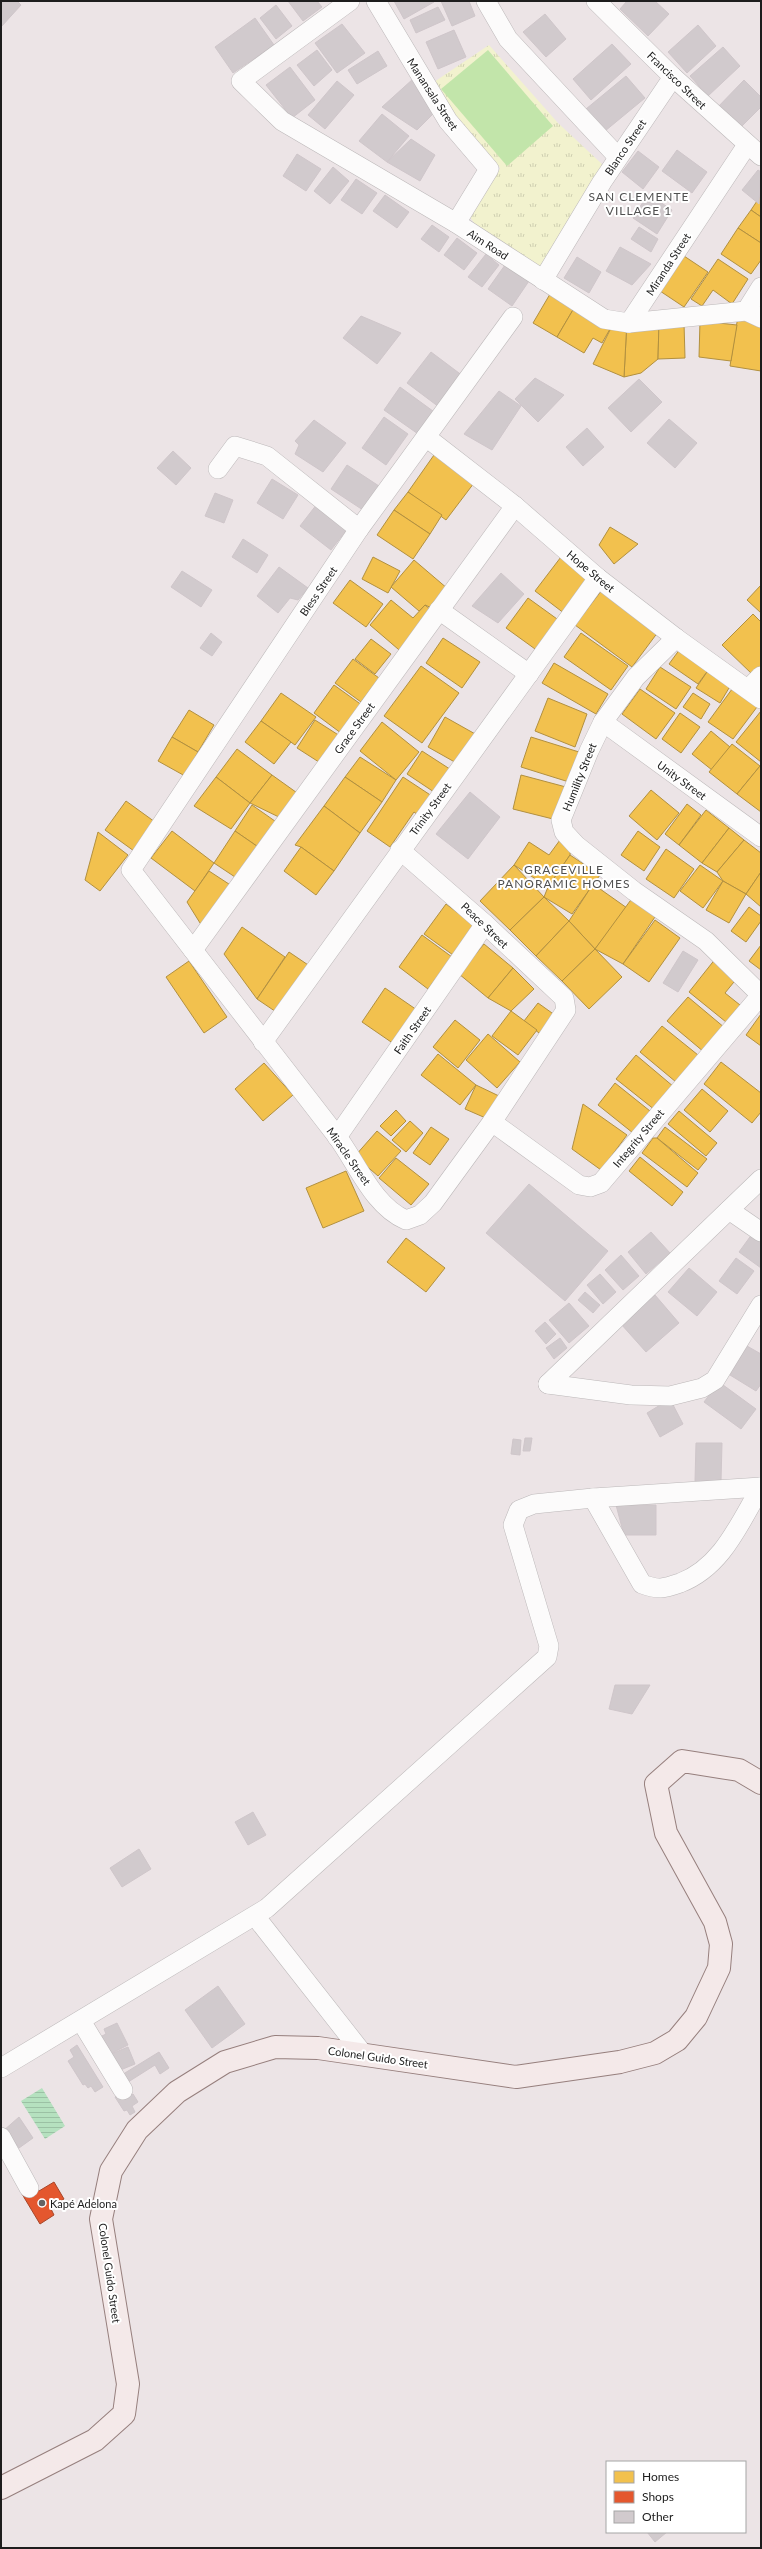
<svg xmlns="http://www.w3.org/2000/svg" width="762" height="2549" font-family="Lato,sans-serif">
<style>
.park{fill:url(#park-tufts)}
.pitch{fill:#c2e5aa}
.water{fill:url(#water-rules)}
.homes{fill:#f2c14e;stroke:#b2903f}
.shops{fill:#e4572e;stroke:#a84629}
.building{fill:#d1cacd;stroke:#cfc6ca}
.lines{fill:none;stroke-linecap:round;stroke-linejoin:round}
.street-casing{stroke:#bcb8b9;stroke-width:20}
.secondary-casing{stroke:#967f7d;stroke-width:24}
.street{stroke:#fcfbfb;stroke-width:19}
.secondary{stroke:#f4e9e9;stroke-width:22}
.poi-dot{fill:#656363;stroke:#fff;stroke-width:1.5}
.labels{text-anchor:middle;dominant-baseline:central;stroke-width:4;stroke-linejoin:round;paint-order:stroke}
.street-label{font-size:11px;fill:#1d1d1d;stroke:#fff}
.poi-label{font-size:11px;fill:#1d1d1d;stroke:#fff;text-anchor:start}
.neighbourhood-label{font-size:12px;letter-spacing:1px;fill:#505050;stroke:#fff}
</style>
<defs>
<pattern id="park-tufts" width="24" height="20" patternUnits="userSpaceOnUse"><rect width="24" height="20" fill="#f2f2ce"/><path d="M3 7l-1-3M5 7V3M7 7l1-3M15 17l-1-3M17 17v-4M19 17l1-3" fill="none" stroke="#cfcfb0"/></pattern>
<pattern id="water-rules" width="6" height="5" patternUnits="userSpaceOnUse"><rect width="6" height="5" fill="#b5e1bf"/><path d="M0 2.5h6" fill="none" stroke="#9bc1a4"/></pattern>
</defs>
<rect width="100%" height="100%" fill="#ece4e6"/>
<path class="park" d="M489,45L558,123L603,165L544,269L476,226L470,217L500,168L454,117L431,84Z"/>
<path class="pitch" d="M488,50L553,126L507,166L441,89Z"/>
<path class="water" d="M42,2088L65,2126L45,2139L21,2101Z"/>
<g class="homes">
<path d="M761,195V217L751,210Z"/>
<path d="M751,210L761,217V243L738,228Z"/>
<path d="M738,228L761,243V260L751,274L721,254Z"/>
<path d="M684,256L708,272L684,307L660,291Z"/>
<path d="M718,259L748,279L732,304L713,290L702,306L691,299Z"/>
<path d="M553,289L577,303L557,337L533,323Z"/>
<path d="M577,303L614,322L602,343L593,338L584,353L557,337Z"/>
<path d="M738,316L761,321V371L730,366Z"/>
<path d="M627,320L659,322L658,359L641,373L624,377Z"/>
<path d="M627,320L624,377L593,364L614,322Z"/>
<path d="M700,321L737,325L731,361L699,357Z"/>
<path d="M659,322L684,323L685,358L658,359Z"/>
<path d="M434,455L474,483L446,520L408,492Z"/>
<path d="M408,492L442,515L430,534L394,510Z"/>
<path d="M394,510L430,534L413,559L377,535Z"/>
<path d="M610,527L638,544L614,564L599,545Z"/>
<path d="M564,553L598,579L569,617L535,591Z"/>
<path d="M373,557L400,571L388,593L362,579Z"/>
<path d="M414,560L448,589L432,608L425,605L419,611L391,587Z"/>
<path d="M350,580L383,604L366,627L333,603Z"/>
<path d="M761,585V613L747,600Z"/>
<path d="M605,586L661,628L632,667L575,625Z"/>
<path d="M528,598L564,624L542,654L506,628Z"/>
<path d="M391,600L413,618L425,605L438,616L405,655L370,625Z"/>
<path d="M753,614L761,622V666L753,675L722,645Z"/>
<path d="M581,633L628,666L611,690L564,657Z"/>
<path d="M443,638L480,662L462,688L426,663Z"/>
<path d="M371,639L391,654L375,674L355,659Z"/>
<path d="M680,649L709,669L698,684L669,664Z"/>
<path d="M353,659L379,678L361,702L335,683Z"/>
<path d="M554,663L608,694L596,714L542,683Z"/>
<path d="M421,666L459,693L422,743L384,716Z"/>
<path d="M660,667L691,687L676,709L646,689Z"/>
<path d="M709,669L732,683L720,703L696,688Z"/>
<path d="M334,685L366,708L345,736L314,713Z"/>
<path d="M735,685L760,703L733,739L708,722Z"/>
<path d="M640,689L675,713L656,739L622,714Z"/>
<path d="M281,693L316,717L295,745L261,721Z"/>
<path d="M693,693L710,704L701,719L683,707Z"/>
<path d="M548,698L587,714L575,747L535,731Z"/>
<path d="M189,710L214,725L198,752L172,737Z"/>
<path d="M761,711V762L736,742Z"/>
<path d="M680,713L700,727L681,753L662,739Z"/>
<path d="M445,717L477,735L460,765L428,747Z"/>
<path d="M315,720L340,736L322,764L297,748Z"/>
<path d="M261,721L291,742L274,764L245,742Z"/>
<path d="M382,722L419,752L396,780L360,751Z"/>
<path d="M711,731L730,747L712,770L692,754Z"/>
<path d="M172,737L198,752L185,776L158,761Z"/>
<path d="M531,737L579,752L569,782L521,767Z"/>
<path d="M732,744L760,766L737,794L709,772Z"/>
<path d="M237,749L272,775L250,803L216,777Z"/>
<path d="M422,751L456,773L440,796L407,774Z"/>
<path d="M360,757L396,780L382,802L345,777Z"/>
<path d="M760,766H761V812L737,794Z"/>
<path d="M272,775L300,795L283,819L250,803Z"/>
<path d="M521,775L566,787L557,820L513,809Z"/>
<path d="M216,777L250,803L231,829L194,806Z"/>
<path d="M345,777L382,802L360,833L324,806Z"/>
<path d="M403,777L441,802L427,822L414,812L390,847L367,831Z"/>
<path d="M651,790L679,813L657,840L629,816Z"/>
<path d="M126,801L155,822L134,851L105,830Z"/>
<path d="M687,804L701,815L679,845L665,834Z"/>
<path d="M252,805L282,826L264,851L235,831Z"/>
<path d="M324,806L360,833L334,871L301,847L295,845Z"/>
<path d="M706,810L729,828L702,863L679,845Z"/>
<path d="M729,828L744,840L717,872L702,863Z"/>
<path d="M172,831L214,863L195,891L151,858Z"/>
<path d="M235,831L264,851L247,885L214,863Z"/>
<path d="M638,831L660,847L644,871L621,855Z"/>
<path d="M98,832L128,855L100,891L85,880Z"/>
<path d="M560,840L571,844L570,855L548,887L514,865L529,842L549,855Z"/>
<path d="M744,840L761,853V872L746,894L723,881L717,872Z"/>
<path d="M301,847L334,871L316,895L284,871Z"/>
<path d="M666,849L694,869L674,898L646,879Z"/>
<path d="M570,855L600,875L572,914L544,897L548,887Z"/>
<path d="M514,865L544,897L510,930L480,901Z"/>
<path d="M700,865L723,881L703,908L680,891Z"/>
<path d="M209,871L235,888L205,931L187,902Z"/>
<path d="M761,872V907L746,894Z"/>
<path d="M723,881L746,894L729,923L706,910Z"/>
<path d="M593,884L627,908L595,949L569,921Z"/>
<path d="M544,897L569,921L536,956L510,930Z"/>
<path d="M633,897L657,914L623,964L595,949Z"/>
<path d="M446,904L482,931L453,955L424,934Z"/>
<path d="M749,907L761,916V921L746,942L731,931Z"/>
<path d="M655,920L680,938L649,982L623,964Z"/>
<path d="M569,921L595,949L562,981L536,956Z"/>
<path d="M242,927L285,957L257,999L224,954Z"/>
<path d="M422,935L452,957L428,989L399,967Z"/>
<path d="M484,944L513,968L488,998L459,974Z"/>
<path d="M761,945V970L749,961Z"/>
<path d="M595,949L622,977L589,1009L562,981Z"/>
<path d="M289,952L320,973L288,1020L257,999Z"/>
<path d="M716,958L738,977L725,993L740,1005L726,1022L689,992Z"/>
<path d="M189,961L227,1017L204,1033L166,977Z"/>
<path d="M513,968L534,989L511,1011L488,998Z"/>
<path d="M385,988L417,1010L394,1044L362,1022Z"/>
<path d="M688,997L725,1028L704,1052L667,1021Z"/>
<path d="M538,1003L559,1018L544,1037L524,1021Z"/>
<path d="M511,1011L537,1030L518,1055L492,1036Z"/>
<path d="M761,1014V1046L746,1035Z"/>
<path d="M455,1020L480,1040L458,1068L433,1047Z"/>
<path d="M662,1026L698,1055L676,1082L640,1052Z"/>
<path d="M488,1034L520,1062L497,1088L466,1060Z"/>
<path d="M438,1054L476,1085L460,1105L421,1075Z"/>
<path d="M636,1055L674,1087L655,1110L616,1079Z"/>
<path d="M721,1062L761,1093V1112L752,1123L704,1084Z"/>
<path d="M264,1063L293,1095L263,1121L235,1089Z"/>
<path d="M615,1083L650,1111L633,1133L598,1105Z"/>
<path d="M476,1085L499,1096L488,1119L465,1109Z"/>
<path d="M702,1089L728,1111L710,1132L684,1110Z"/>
<path d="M583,1104L627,1135L601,1170L572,1149Z"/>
<path d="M396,1110L406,1121L391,1136L380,1126Z"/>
<path d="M679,1111L717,1143L706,1156L668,1124Z"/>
<path d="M410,1121L423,1133L406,1152L392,1140Z"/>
<path d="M431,1127L449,1139L430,1165L413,1153Z"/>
<path d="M665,1127L707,1159L698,1170L657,1138Z"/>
<path d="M377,1131L401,1151L378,1176L355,1156Z"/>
<path d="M653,1138H657L698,1173L687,1187L642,1153Z"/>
<path d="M640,1157L683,1192L672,1206L629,1171Z"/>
<path d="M396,1158L429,1184L411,1205L379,1178Z"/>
<path d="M346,1171L364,1211L323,1228L306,1188Z"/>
<path d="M406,1238L445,1268L426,1292L387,1262Z"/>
</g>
<path class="shops" d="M54,2182L64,2199L50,2207L54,2215L40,2224L22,2194L36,2186L39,2191Z"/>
<g class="building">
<path d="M1,1H17L21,5L1,27Z"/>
<path d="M288,1H317L322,7L303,21Z"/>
<path d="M394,1H433L434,2L404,19Z"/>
<path d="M441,1H469L475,16L452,26Z"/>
<path d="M627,1H655L669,14L648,36L620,9Z"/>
<path d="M276,5L292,26L276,39L260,18Z"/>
<path d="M438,7L445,20L416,33L410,20Z"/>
<path d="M545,14L566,39L546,57L523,32Z"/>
<path d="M255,18L274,45L233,73L215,47Z"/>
<path d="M342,24L365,53L337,73L315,43Z"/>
<path d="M698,25L716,46L687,73L668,52Z"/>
<path d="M454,30L466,57L438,69L426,42Z"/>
<path d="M612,44L631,64L591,100L573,79Z"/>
<path d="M723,47L740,66L708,96L690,76Z"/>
<path d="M317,50L332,70L314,86L297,65Z"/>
<path d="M378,51L387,66L357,84L348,70Z"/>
<path d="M290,67L315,100L292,118L266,85Z"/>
<path d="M626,76L645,98L605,131L586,109Z"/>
<path d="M413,79L438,109L417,130L382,107Z"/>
<path d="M744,80L761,97V107L738,130L716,109Z"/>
<path d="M337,81L354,95L325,129L308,115Z"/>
<path d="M382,114L409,136L387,162L359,141Z"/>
<path d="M411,139L435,155L420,181L387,162Z"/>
<path d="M677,150L707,172L692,193L662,171Z"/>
<path d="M638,151L659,167L643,189L622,172Z"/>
<path d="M297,154L321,169L306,191L283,176Z"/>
<path d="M333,167L349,181L330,204L314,191Z"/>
<path d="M758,170L761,172L759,204L742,190Z"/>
<path d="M356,179L377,193L362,214L341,200Z"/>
<path d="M648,194L672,210L657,234L633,218Z"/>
<path d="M385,195L409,212L397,228L373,211Z"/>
<path d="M432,225L449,237L439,252L421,239Z"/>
<path d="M639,227L658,239L651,252L631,239Z"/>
<path d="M457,238L477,253L464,270L444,255Z"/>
<path d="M620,247L651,264L632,285L606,271Z"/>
<path d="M486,254L499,265L482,287L468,277Z"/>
<path d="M577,257L601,272L589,293L564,278Z"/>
<path d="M505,265L529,281L512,306L488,289Z"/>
<path d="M361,316L401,333L377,364L343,338Z"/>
<path d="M431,352L463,376L439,407L407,383Z"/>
<path d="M535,378L564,395L538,422L515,399Z"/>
<path d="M639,379L662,402L631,432L608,408Z"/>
<path d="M400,387L437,414L421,436L384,410Z"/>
<path d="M499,391L521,406L492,450L464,434Z"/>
<path d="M384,417L408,434L386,465L362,448Z"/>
<path d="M669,419L697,443L675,468L647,443Z"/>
<path d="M314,420L346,443L323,472L295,454L299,445L295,441Z"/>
<path d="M587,428L604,447L583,466L566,447Z"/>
<path d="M173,451L191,468L176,485L157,468Z"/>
<path d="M347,465L382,488L366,512L331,489Z"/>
<path d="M272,479L298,495L283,519L257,503Z"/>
<path d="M215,493L233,500L224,523L205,516Z"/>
<path d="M317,504L348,528L331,550L300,526Z"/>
<path d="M243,539L268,555L257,573L232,557Z"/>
<path d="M279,567L308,588L298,600L290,598L278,613L257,596Z"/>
<path d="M182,571L212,590L201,607L171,587Z"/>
<path d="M501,573L524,594L498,623L472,606Z"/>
<path d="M211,633L222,642L212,656L200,648Z"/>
<path d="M470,792L500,817L468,859L436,834Z"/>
<path d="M683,951L698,960L678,992L663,983Z"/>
<path d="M529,1184L608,1251L565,1301L486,1233Z"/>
<path d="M755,1230L761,1234V1268L739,1252Z"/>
<path d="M651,1232L670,1253L646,1274L628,1252Z"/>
<path d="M621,1255L639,1276L623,1290L605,1270Z"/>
<path d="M736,1258L754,1271L737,1294L719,1281Z"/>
<path d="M689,1268L717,1292L697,1316L668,1292Z"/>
<path d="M600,1274L616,1292L603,1304L587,1285Z"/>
<path d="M585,1292L600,1305L593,1313L578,1300Z"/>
<path d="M655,1295L679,1323L646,1352L621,1324Z"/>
<path d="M569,1303L589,1326L569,1343L549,1320Z"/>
<path d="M545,1322L556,1334L546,1344L535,1331Z"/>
<path d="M560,1338L567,1348L554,1359L546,1348Z"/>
<path d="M747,1346L761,1354V1384L756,1391L730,1375Z"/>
<path d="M719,1382L756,1409L741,1429L704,1402Z"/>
<path d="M670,1399L683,1424L660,1437L647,1413Z"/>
<path d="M525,1438H532L530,1451H523Z"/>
<path d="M513,1439L521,1440L520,1455L511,1454Z"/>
<path d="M696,1443H722L721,1481H695Z"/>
<path d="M616,1505H656V1535H624Z"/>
<path d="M615,1685H650L632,1714L609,1709Z"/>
<path d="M253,1812L266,1835L248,1845L235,1822Z"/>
<path d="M139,1849L151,1869L122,1887L110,1868Z"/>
<path d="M218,1986L245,2024L212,2048L185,2010Z"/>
<path d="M117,2023L128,2045L106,2056L98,2038L106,2034L104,2029Z"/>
<path d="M77,2045L103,2087L95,2092L91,2086L88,2088L85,2084L83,2085L68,2061L74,2057L70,2050Z"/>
<path d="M128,2047L135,2064L118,2071L111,2054Z"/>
<path d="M159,2052L169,2068L160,2074L155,2065L125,2084L120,2076Z"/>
<path d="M124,2091L130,2095L133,2094L138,2102L132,2106L135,2112L130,2115L127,2110L124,2111L115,2097Z"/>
<path d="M19,2117L33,2138L19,2148L15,2142L11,2145L3,2131Z"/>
<path d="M647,2532H667L655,2542Z"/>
</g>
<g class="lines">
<defs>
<g id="street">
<path d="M350,1L241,81L282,121L456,223L604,319L629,323L746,311L761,318"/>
<path d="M376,1L448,121L489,169L456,223"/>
<path d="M486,1L508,39L618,157"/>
<path d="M596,1L673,77L761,156"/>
<path d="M543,280L602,182L673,77"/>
<path d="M746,311L761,287"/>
<path d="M629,323L747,145"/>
<path d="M426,437L515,506L598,578L676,638L761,699"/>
<path d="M218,469L235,446L267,456L359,529"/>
<path d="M439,610L529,674"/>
<path d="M676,638L636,677L603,722L589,751L561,820L564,832L576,845L634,891L706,941L761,995"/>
<path d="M748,689L761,676"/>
<path d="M603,722L761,837"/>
<path d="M400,850L485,924L564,998L566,1010L492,1122L433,1203L420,1215L406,1220C373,1206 357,1163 336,1135C268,1046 199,958 131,870L359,529L513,317"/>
<path d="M193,950L515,506"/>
<path d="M263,1042L598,578"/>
<path d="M492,1122L579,1185L590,1187L601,1183L761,995"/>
<path d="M337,1137L485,924"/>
<path d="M729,1210L761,1232"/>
<path d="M548,1384L761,1179"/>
<path d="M548,1384L631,1395L670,1396L702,1388L715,1380L761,1305"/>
<path d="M593,1498L642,1584C658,1590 663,1589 680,1583C722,1567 739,1524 761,1487"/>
<path d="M255,1916L364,2055"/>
<path d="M81,2021L123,2090"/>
<path d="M1,2068L267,1908L547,1657L549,1646L513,1525L519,1510L534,1504L593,1498L761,1487"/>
<path d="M1,2137L29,2188"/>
</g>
<path id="secondary" d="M1,2488L95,2440L124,2414L128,2384L101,2219L111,2171L137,2130L177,2092L225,2062L275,2047L318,2048L516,2077L620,2062L655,2053L677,2040L696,2017L719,1968L721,1944L715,1922L666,1833L656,1784L682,1761L739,1770L761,1783"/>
</defs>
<use href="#street" class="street-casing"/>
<use href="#secondary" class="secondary-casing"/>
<use href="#street" class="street"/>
<use href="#secondary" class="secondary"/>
</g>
<circle class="poi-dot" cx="42" cy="2203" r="4"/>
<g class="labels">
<g class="street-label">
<text transform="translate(677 80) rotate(44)">Francisco Street</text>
<text transform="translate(433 94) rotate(57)">Manansala Street</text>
<text transform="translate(625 147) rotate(-56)">Blanco Street</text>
<text transform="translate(488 244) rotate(33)">Aim Road</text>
<text transform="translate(668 264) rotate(-57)">Miranda Street</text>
<text transform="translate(591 571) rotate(40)">Hope Street</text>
<text transform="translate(318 591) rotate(-56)">Bless Street</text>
<text transform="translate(354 728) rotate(-54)">Grace Street</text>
<text transform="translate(579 777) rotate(-68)">Humility Street</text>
<text transform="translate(682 780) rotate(36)">Unity Street</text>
<text transform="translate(430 809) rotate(-54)">Trinity Street</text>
<text transform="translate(485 925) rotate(44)">Peace Street</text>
<text transform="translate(412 1030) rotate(-55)">Faith Street</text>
<text transform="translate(638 1138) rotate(-50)">Integrity Street</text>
<text transform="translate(349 1156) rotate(55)">Miracle Street</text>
<text transform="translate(378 2057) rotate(8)">Colonel Guido Street</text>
<text transform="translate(110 2273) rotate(82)">Colonel Guido Street</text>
</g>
<g class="poi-label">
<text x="50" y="2203">Kapé Adelona</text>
</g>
<g class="neighbourhood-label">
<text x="639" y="196">SAN CLEMENTE<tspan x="639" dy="14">VILLAGE 1</tspan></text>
<text x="564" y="869">GRACEVILLE<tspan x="564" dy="14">PANORAMIC HOMES</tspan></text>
</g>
</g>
<rect width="762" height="2549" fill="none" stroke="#1d1d1d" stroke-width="4"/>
<rect x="606" y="2461" width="140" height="72" fill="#ffffff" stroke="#a5a5a5"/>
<rect x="614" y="2471" width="20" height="12" fill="#f2c14e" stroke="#a5a5a5"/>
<text x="642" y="2481" font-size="12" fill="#1d1d1d">Homes</text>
<rect x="614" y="2491" width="20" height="12" fill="#e4572e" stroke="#a5a5a5"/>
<text x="642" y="2501" font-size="12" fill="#1d1d1d">Shops</text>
<rect x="614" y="2511" width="20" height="12" fill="#d1cacd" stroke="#a5a5a5"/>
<text x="642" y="2521" font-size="12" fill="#1d1d1d">Other</text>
</svg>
